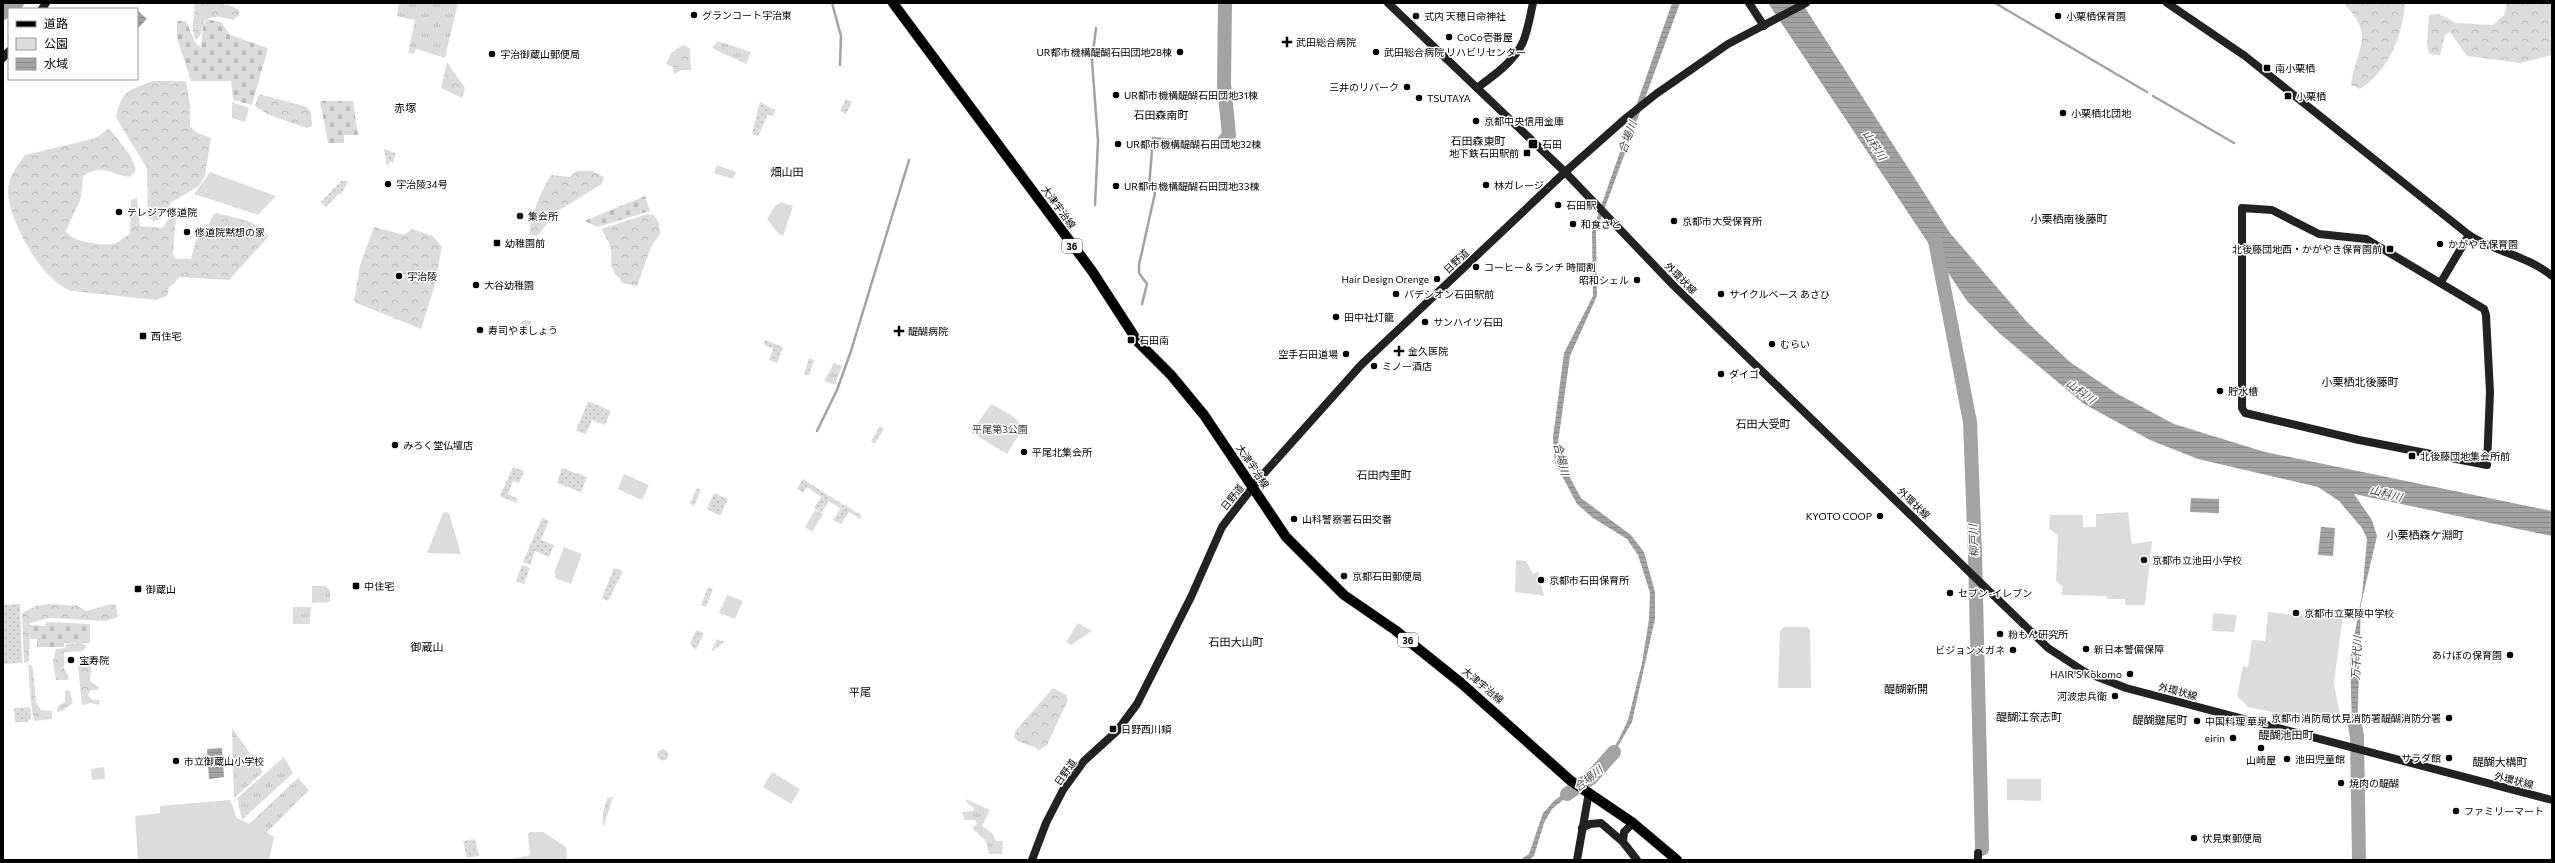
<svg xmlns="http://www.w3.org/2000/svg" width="2555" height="863" font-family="Commissioner,'Noto Sans JP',sans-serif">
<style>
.grass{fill:url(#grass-tufts)}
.forest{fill:url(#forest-crowns)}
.cemetery{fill:url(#cemetery-stones)}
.park{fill:#dcdcdc}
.garden{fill:url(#garden-dots)}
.water{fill:url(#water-rules)}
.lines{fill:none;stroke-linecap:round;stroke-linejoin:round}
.stream{stroke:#a3a3a3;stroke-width:2.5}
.river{stroke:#a3a3a3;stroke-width:14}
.primary-casing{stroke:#dbdbdb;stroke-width:11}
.secondary{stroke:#222;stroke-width:8}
.primary{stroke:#000;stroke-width:10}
.poi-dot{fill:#000;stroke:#fff;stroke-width:1.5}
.labels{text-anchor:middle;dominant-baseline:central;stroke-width:3;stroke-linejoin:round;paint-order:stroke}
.shield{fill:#fff;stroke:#4c4c4c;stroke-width:1}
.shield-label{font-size:9px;font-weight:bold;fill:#000}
.poi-label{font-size:10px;fill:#000;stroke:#fff;text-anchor:start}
.street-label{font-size:10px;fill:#000;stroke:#fff}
.park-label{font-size:10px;fill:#333;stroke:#fff}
.neighbourhood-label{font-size:11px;fill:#000;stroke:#fff}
.water-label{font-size:11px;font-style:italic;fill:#444;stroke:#fff}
</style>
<defs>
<pattern id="grass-tufts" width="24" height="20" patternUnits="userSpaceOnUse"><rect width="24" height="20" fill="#dcdcdc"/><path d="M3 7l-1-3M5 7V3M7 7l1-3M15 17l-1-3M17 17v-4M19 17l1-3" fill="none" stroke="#bbb"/></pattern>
<pattern id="forest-crowns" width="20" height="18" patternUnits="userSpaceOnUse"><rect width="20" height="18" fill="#dcdcdc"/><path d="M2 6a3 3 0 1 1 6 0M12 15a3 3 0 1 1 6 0" fill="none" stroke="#bbb"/></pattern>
<pattern id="cemetery-stones" width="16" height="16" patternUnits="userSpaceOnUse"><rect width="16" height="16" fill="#dcdcdc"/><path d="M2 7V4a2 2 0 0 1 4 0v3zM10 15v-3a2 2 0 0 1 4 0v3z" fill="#bbb"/></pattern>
<pattern id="garden-dots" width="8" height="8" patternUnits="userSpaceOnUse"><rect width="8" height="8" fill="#dcdcdc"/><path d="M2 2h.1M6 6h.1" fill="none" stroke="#bbb" stroke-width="1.8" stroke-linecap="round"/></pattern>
<pattern id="water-rules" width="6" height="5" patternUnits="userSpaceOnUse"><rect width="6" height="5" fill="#a3a3a3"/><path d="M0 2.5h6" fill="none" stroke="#8b8b8b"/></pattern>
</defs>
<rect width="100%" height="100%" fill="#fff"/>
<g class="grass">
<path d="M399,3H458L445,58L416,49L414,54L408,53L415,20L397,16Z"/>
<path d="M718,41L751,52L746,64L712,48Z"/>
<path d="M834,363L842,366L835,385L824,381Z"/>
<path d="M312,586H325L330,590V602L312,603Z"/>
<path d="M293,607H311L310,624H293Z"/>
<path d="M232,728L263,772L234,798Z"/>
<path d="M284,757L293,773L242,820L237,798Z"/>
<path d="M104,767L105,779L92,780L91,769Z"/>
<path d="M298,778L309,790L267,832L248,825Z"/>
<path d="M613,797L603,828V813L607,798Z"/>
<path d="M966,799L990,810L982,826L992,833L996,841H1003L1002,854H989L986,841L972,828L977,824L975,820H965L962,812L973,811L974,808L967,803Z"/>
</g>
<g class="forest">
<path d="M196,3C210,3 227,2 239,10V15L233,20C222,17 214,14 204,21L200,36L196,40C189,27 196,18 194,6Z"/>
<path d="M2346,3H2405C2403,35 2388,72 2360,89L2351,85C2356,48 2376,37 2345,5Z"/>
<path d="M2507,3H2552V55L2520,63L2467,56L2450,32L2445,35L2440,55L2429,54L2427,44L2429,15L2439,14L2456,23L2493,25L2504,15Z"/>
<path d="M683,45L690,48L691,70H682L674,74L673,67L666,64L671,53Z"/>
<path d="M447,62L465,88L462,98L441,88Z"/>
<path d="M153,81H186L190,105V126L196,132L211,138L205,176L199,186L172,202L161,219L153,221L148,216L147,168L116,118C121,91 128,90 153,81Z"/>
<path d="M259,94L307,107L311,112L312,126L307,128L269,115L255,106Z"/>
<path d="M109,128L130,155L136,170L130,177C111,175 104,163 83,176L81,198L66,231C70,242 106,247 116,243C121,241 126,236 130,233L131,200L137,198L140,226L162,228L173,214L176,216L173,254L176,259H191C193,248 197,237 202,227L208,226L213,215L217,213C235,218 257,220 269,236L229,280L180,277L169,287L167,296L156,300L71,291C42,281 11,224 8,194C7,179 17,166 25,155L96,138Z"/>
<path d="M577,171H592L604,177L602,184L558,211L537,236L529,235C532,212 540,194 551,175L570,177Z"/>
<path d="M647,214L654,215L659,223L660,234L651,247L637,286L621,283V279C606,269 614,259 610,246C608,240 604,234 601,229Z"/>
<path d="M374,227L404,235L412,229L433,236L442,247L434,288L421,329L354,302L360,265Z"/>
<path d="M50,604L78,606L86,611L111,604L116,605L118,617L106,621L50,618L30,623L29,661L24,663L22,613L36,606Z"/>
<path d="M81,643L87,646L83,651L64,652V669L69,677L68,680H56L53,661L56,649L65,648L66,644Z"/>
<path d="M82,654L92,661L90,681L99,687L98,690H91L88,695L92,700H99L100,703L98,705L91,703L82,705L78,666Z"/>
<path d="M28,665H31L33,669L36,702L41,710L52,711V719L35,721C31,715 29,675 28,665Z"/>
<path d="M1053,688L1066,695L1068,700L1047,745L1038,751L1036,748L1017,741L1014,736L1016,730Z"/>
<path d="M69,690L73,703L62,711L57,712L58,706L65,702V691Z"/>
</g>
<g class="cemetery">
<path d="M207,19L221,22L230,35L268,48L252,105L233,100L231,81H191L177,38V21H186L195,42L201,48L203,25Z"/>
<path d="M320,101H353L358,135H344V143H328Z"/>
<path d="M645,196L650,211L598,227L584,221Z"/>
<path d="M46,622L90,624V643H64V647H37V639H30V625L45,626Z"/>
</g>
<g class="park">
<path d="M232,102L249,108L245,122L232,118Z"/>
<path d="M717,165L736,172L733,179L714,173Z"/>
<path d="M210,172L276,196L258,215L194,194Z"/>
<path d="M781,202L793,206L783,236L777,232L767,219L775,206Z"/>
<path d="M991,404C1001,410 1019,416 1022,429L1007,454L971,432Z"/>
<path d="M624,474L649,485L642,500L618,489Z"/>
<path d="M815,510L823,514L812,532L805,527Z"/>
<path d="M446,512L449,513L461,554L427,553L443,513Z"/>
<path d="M2128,512L2132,544L2152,541L2145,605H2125V599H2107V596L2061,595L2063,587L2056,581L2058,535L2049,529L2050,515H2083V527H2096V514Z"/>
<path d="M564,547L582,554L571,584L555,578L556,574L554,573Z"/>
<path d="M1516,560L1526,561L1533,574L1538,571L1544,596L1515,592Z"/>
<path d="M727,595L743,601L735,619L719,613Z"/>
<path d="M2312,610L2335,612V615L2343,616L2334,683L2340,715L2331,724L2248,707L2237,696L2243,666L2248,667L2252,640L2265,641L2268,612L2306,616Z"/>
<path d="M2213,613L2237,615L2234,632L2212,631Z"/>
<path d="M1078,623L1092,631L1071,645L1066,642Z"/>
<path d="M1784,627H1807L1810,630L1811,688H1778L1780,631Z"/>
<path d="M772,772L800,789L791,804L763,787Z"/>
<path d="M2007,779H2041V801L2007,800Z"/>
<path d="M230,800L237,818L267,832L274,837L269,860H138L135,816L160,813V806Z"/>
<path d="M530,832H543L566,847L567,858L562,860H507L530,855L528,834Z"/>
</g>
<g class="garden">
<path d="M846,99L852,102L846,114L840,111Z"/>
<path d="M760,102L775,110L773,116L768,114L758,136L752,134Z"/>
<path d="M384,149L396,153L393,163L390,161L387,167Z"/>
<path d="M341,181H348L341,195L339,193L326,207L321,202Z"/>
<circle cx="526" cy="326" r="6"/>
<path d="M765,340L783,347L777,363L769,360L773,349L763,344Z"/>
<path d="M809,358L814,360L809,375L804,374Z"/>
<path d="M588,401L611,411L605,425L592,420L586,434L576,431Z"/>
<path d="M880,426L884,429L875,443L871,441Z"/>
<path d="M513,467L524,471L519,483L513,481L508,494L518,499L516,503L500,496Z"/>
<path d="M562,468L587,477L581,492L557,483Z"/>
<path d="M803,479L842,504L840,508L829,501L821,513L814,508L821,497L807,487L803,493L797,489Z"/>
<path d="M697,488L701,490L694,506L690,504Z"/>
<path d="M714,493L728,499L720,516L707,509Z"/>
<path d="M843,504L862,516L860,519L849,512L841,524L833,520Z"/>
<path d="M542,518L549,521L541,540L554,545L549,557L535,551L530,565L523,562Z"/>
<path d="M522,565L530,568L524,584L516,581Z"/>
<path d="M614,568L623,571L608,601L602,598Z"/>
<path d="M708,587L713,589L706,607L701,605Z"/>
<path d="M20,604L22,663L3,664V605Z"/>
<path d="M696,630L704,633L696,650L690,644Z"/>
<path d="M717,639L724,642L711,652Z"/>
<path d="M30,707L31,717L28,722H15L14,708Z"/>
<circle cx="663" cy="755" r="5.5"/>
<path d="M475,839L479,856L467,858L463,841Z"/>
</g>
<g class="water">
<path d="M1672,3H1680L1596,232L1597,296L1570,356L1558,443L1560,459L1581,498L1631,535L1644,552L1655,592V619L1632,722L1609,762L1552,809L1544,823L1534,856L1529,860H1520L1529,854L1543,813L1555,800L1581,782L1605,760L1618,741L1628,720L1642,663L1649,619L1650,593L1638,555L1627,539L1593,518L1577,504L1555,463L1553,437L1564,353L1593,296L1592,232Z"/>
<path d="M1768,3H1802L1950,233L2027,322L2070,362L2116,393L2174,424L2265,452L2552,511V536L2354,494L2372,520L2377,536L2361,604L2357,737L2358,860H2356L2350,658L2362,595L2367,539L2362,528L2339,501L2318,487L2198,459L2150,440L2084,404L1999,333L1967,301Z"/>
<path d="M137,10L147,19L137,29Z"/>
<path d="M2191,498L2219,499V513L2190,512Z"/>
<path d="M2321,527L2335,528L2333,556L2318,555Z"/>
<path d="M222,748L224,777L209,779L207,749Z"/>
</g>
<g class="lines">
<g class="stream">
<path d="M832,3L841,36L840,65"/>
<path d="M1995,3L2147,92"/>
<path d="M2153,96L2234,143"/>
<path d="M1095,205L1098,141L1092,61L1096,28"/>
<path d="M1142,304L1147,284L1139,273V265L1155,193L1149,187L1153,138L1187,141H1224"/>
<path d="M817,431L837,390L851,351L909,160"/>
</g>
<g class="river">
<path d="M3,13L17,3"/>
<path d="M1224,141L1229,135L1224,84L1225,3"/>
<path d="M1935,241L1970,422L1975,554L1982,849"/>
<path d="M2354,719L2357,737L2359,860"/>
<path d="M1567,794L1591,778L1614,752"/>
</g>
<defs>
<path id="primary" d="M893,3L1092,271L1138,342L1171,375L1204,415L1286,537L1344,595L1395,630L1461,683L1571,781L1633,823L1677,860"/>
</defs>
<use href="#primary" class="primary-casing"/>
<g class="secondary">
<path d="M1388,3L1565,172L1673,285L2048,648L2085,672L2126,688L2552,800"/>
<path d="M1749,3L1764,26"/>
<path d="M2167,3L2245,56L2469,235C2495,252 2528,256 2552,276"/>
<path d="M42,9L46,3"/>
<path d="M3,58L9,51"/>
<path d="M1477,88C1494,75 1514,62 1523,42C1528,30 1530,16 1533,3"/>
<path d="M2242,208L2272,210L2319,234L2366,239L2484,309L2486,315L2490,392L2487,465L2359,440L2245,413L2242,408Z"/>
<path d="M2441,282L2469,235"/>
<path d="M1633,823L1624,832L1623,842L1637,860"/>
<path d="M1582,828L1590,824L1601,823L1623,842"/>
<path d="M1032,860L1046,823L1063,790L1084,761L1117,731L1137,704L1191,597L1222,527L1231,515L1260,478L1361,365L1565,172L1626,118L1656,94L1728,44L1806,3"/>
<path d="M1577,860L1589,792"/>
<path d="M1978,860V853"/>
</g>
<use href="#primary" class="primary"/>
</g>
<g class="poi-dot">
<circle cx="694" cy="15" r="4"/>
<circle cx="1416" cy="16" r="4"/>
<circle cx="2058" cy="16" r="4"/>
<circle cx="1449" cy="37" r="4"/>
<path d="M1285 36h4v4h4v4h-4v4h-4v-4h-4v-4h4z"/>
<circle cx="1180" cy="52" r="4"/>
<circle cx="1376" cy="52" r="4"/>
<circle cx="492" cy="54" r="4"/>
<rect x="2263" y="64" width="8" height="8" rx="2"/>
<circle cx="1407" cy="87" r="4"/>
<circle cx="1116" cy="95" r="4"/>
<rect x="2284" y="92" width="8" height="8" rx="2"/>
<circle cx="1419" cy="98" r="4"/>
<circle cx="2063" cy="113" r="4"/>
<circle cx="1476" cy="121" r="4"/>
<circle cx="1118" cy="144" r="4"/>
<rect x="1528" y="139" width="10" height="10" rx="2"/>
<rect x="1523" y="149" width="8" height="8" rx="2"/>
<circle cx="388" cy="184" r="4"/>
<circle cx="1486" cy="185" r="4"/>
<circle cx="1116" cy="186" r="4"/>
<circle cx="1558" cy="205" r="4"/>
<circle cx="119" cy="212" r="4"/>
<circle cx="520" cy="216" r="4"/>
<circle cx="1674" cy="221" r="4"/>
<circle cx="1573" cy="224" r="4"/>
<circle cx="187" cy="232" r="4"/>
<rect x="493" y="239" width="8" height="8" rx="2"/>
<circle cx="2440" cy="244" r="4"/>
<rect x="2386" y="245" width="8" height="8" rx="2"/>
<circle cx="1476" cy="267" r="4"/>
<circle cx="399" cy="276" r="4"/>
<circle cx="1437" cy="279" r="4"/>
<circle cx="1637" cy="280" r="4"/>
<circle cx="476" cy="285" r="4"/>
<circle cx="1396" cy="294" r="4"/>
<circle cx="1721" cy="294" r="4"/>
<circle cx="1336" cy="317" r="4"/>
<circle cx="1425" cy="322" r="4"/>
<circle cx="480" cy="330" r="4"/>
<path d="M897 325h4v4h4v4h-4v4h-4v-4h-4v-4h4z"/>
<rect x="139" y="332" width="8" height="8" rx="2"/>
<rect x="1127" y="336" width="8" height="8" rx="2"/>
<circle cx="1772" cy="344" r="4"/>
<path d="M1397 345h4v4h4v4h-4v4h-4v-4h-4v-4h4z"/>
<circle cx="1346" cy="354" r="4"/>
<circle cx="1374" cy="366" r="4"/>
<circle cx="1721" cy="374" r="4"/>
<circle cx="2220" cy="391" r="4"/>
<circle cx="395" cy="445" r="4"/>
<circle cx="1024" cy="452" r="4"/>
<rect x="2408" y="452" width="8" height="8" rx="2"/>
<circle cx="1880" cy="516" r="4"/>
<circle cx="1294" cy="519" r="4"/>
<circle cx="2144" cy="560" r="4"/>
<circle cx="1344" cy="576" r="4"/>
<circle cx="1541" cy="580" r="4"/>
<rect x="352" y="582" width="8" height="8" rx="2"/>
<rect x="134" y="585" width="8" height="8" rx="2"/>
<circle cx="1950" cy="593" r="4"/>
<circle cx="2296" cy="613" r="4"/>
<circle cx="2000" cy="634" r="4"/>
<circle cx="2086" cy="649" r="4"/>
<circle cx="2013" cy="650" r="4"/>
<circle cx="2510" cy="655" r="4"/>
<circle cx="71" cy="660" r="4"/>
<circle cx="2130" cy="674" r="4"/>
<circle cx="2115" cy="696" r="4"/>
<circle cx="2449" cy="718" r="4"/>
<circle cx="2197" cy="721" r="4"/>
<rect x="1109" y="725" width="8" height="8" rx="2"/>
<circle cx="2233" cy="738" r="4"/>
<circle cx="2261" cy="748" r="4"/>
<circle cx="2449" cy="758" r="4"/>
<circle cx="2287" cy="759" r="4"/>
<circle cx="176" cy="761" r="4"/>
<circle cx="2341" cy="783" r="4"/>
<circle cx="2456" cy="811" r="4"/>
<circle cx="2194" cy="838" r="4"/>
</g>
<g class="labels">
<g class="shield">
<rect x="1062" y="239" width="20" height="14" rx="3"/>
<rect x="1398" y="633" width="20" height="14" rx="3"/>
</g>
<g class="shield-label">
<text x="1072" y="246">36</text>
<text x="1408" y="640">36</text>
</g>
<g class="poi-label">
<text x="702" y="15">グランコート宇治東</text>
<text x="1424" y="16">式内 天穂日命神社</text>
<text x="2066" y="16">小栗栖保育園</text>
<text x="1457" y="37">CoCo壱番屋</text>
<text x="1296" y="42">武田総合病院</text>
<text x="1172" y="52" text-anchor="end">UR都市機構醍醐石田団地28棟</text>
<text x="1384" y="52">武田総合病院 リハビリセンター</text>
<text x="500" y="54">宇治御蔵山郵便局</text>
<text x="2275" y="68">南小栗栖</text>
<text x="1399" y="87" text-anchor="end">三井のリパーク</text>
<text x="1124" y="95">UR都市機構醍醐石田団地31棟</text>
<text x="2296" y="96">小栗栖</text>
<text x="1427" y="98">TSUTAYA</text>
<text x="2071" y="113">小栗栖北団地</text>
<text x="1484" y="121">京都中央信用金庫</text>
<text x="1126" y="144">UR都市機構醍醐石田団地32棟</text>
<text x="1542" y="144">石田</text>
<text x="1519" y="153" text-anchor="end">地下鉄石田駅前</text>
<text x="396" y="184">宇治陵34号</text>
<text x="1494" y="185">林ガレージ</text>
<text x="1124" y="186">UR都市機構醍醐石田団地33棟</text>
<text x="1566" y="205">石田駅</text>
<text x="127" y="212">テレジア修道院</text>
<text x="528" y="216">集会所</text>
<text x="1682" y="221">京都市大受保育所</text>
<text x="1581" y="224">和食さと</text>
<text x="195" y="232">修道院黙想の家</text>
<text x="505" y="243">幼稚園前</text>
<text x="2448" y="244">かがやき保育園</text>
<text x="2382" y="249" text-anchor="end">北後藤団地西・かがやき保育園前</text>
<text x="1484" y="267">コーヒー＆ランチ 時間割</text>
<text x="407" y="276">宇治陵</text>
<text x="1429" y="279" text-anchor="end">Hair Design Orenge</text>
<text x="1629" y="280" text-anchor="end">昭和シェル</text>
<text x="484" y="285">大谷幼稚園</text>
<text x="1404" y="294">パデシオン石田駅前</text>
<text x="1729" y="294">サイクルベース あさひ</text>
<text x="1344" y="317">田中社灯籠</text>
<text x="1433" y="322">サンハイツ石田</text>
<text x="488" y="330">寿司やましょう</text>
<text x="908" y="331">醍醐病院</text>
<text x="151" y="336">西住宅</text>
<text x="1139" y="340">石田南</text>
<text x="1780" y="344">むらい</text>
<text x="1408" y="351">金久医院</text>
<text x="1338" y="354" text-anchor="end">空手石田道場</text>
<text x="1382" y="366">ミノー酒店</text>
<text x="1729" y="374">ダイゴ</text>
<text x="2228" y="391">貯水槽</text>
<text x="403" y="445">みろく堂仏壇店</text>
<text x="1032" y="452">平尾北集会所</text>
<text x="2420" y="456">北後藤団地集会所前</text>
<text x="1872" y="516" text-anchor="end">KYOTO COOP</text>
<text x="1302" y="519">山科警察署石田交番</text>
<text x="2152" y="560">京都市立池田小学校</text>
<text x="1352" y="576">京都石田郵便局</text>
<text x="1549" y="580">京都市石田保育所</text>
<text x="364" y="586">中住宅</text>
<text x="146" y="589">御蔵山</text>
<text x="1958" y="593">セブン-イレブン</text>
<text x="2304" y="613">京都市立栗陵中学校</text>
<text x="2008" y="634">粉もん研究所</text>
<text x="2094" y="649">新日本警備保障</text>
<text x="2005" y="650" text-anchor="end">ビジョンメガネ</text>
<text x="2502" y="655" text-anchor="end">あけぼの保育園</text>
<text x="79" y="660">宝寿院</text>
<text x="2122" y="674" text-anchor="end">HAIR'S Kokomo</text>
<text x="2107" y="696" text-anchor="end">河波忠兵衛</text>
<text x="2441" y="718" text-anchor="end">京都市消防局伏見消防署醍醐消防分署</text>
<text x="2205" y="721">中国料理 華泉</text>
<text x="1121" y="729">日野西川頬</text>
<text x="2225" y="738" text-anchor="end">eirin</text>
<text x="2441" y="758" text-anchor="end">サラダ館</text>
<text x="2295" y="759">池田児童館</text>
<text x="2261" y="760" text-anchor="middle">山崎屋</text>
<text x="184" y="761">市立御蔵山小学校</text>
<text x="2349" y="783">焼肉の醍醐</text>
<text x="2464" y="811">ファミリーマート</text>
<text x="2202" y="838">伏見東郵便局</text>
</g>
<g class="street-label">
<text transform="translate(1059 207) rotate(54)">大津宇治線</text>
<text transform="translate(1456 261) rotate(-43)">日野道</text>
<text transform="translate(1681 278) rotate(45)">外環状線</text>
<text transform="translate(1253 466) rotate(56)">大津宇治線</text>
<text transform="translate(1232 497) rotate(-51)">日野道</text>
<text transform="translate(1914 503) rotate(44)">外環状線</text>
<text transform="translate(1483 685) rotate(40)">大津宇治線</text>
<text transform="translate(2178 691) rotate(15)">外環状線</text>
<text transform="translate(1065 772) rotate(-55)">日野道</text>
<text transform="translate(2514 780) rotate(14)">外環状線</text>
</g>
<g class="park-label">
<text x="1000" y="429">平尾第3公園</text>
</g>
<g class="neighbourhood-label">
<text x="405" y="107">赤塚</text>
<text x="1161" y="114">石田森南町</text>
<text x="1478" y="140">石田森東町</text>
<text x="787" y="171">畑山田</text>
<text x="2069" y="218">小栗栖南後藤町</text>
<text x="2360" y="381">小栗栖北後藤町</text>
<text x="1763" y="423">石田大受町</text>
<text x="1384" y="474">石田内里町</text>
<text x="2425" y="534">小栗栖森ケ淵町</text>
<text x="1236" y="641">石田大山町</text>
<text x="427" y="646">御蔵山</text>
<text x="1906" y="688">醍醐新開</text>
<text x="860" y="691">平尾</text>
<text x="2029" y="716">醍醐江奈志町</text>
<text x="2160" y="719">醍醐鍵尾町</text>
<text x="2286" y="734">醍醐池田町</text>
<text x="2500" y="761">醍醐大構町</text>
</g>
<g class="water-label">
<text transform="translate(1627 137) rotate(-70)">合場川</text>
<text transform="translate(1875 145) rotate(57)">山科川</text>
<text transform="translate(2081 391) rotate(36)">山科川</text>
<text transform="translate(1562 459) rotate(76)">合場川</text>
<text transform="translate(2386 493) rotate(14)">山科川</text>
<text transform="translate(1973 541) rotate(-92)">柳戸川</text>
<text transform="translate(2356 658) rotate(-87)">万千代川</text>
<text transform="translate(1588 778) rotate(-39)">合場川</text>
</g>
</g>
<rect width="2555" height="863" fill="none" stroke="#000000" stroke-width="8"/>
<rect x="8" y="8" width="130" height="72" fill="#ffffff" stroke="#999999"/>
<rect x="16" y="21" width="20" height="6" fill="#000000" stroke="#999999"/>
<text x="44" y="28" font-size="12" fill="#000000">道路</text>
<rect x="16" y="38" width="20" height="12" fill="#dcdcdc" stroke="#999999"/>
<text x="44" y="48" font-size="12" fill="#000000">公園</text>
<rect x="16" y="58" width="20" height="12" fill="url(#water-rules)" stroke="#999999"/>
<text x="44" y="68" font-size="12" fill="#000000">水域</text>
</svg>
